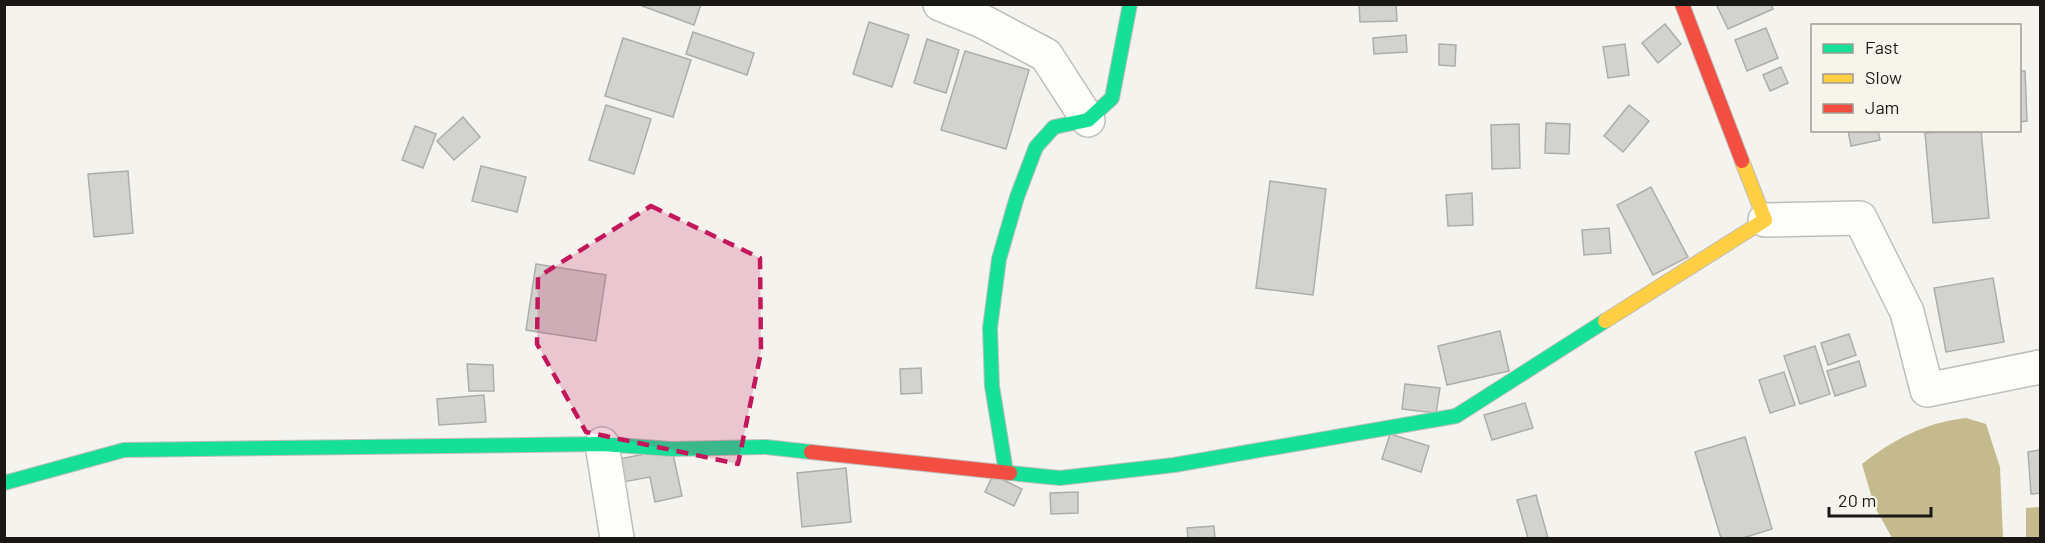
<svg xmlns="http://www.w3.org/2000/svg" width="2045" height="543" font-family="Barlow,sans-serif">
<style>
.water{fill:#c4ba8d}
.building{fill:#d2d2ce;stroke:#aeada9;stroke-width:1.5}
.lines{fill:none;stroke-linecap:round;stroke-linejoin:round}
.street-casing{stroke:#bfbeba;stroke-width:36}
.fast-casing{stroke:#bfbeba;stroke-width:16}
.slow-casing{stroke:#bfbeba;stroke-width:16}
.jam-casing{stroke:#bfbeba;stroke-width:16}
.street{stroke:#fdfdfc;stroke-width:33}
.fast{stroke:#16e098;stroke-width:14}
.slow{stroke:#ffcf43;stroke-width:14}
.jam{stroke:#f24e42;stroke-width:14}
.marked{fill:#c2185b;fill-opacity:0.2;stroke:#c2185b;stroke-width:4.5;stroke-dasharray:12 8;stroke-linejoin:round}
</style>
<rect width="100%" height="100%" fill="#f4f3ee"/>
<g class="water">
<path d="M1966,418L1986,424L2000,467L2003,538H1892L1874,505L1862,464C1892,440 1927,422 1966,418Z"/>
<path d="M2040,507V538H2026V508Z"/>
</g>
<g class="building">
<path d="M637,4H701L694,25Z"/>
<path d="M1359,4H1396L1397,21L1360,22Z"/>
<path d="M1716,4H1771L1773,9L1728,29Z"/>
<path d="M869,22L909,35L892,87L853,74Z"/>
<path d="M1665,24L1681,44L1658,63L1642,43Z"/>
<path d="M1766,28L1778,58L1747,71L1735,40Z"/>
<path d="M693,32L754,53L747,75L686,54Z"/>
<path d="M1406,35L1407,52L1374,54L1373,38Z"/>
<path d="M623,38L691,60L673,117L605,96Z"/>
<path d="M927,39L959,50L946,93L914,83Z"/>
<path d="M1439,44L1456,45L1455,66L1439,65Z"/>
<path d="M1625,44L1629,75L1608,78L1603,47Z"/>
<path d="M965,51L1029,70L1006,149L941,130Z"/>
<path d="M1781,67L1788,83L1770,91L1763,75Z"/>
<path d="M2020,71H2025L2027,121L2020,122Z"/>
<path d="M606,105L651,119L634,174L589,160Z"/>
<path d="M1629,105L1649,121L1623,152L1604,136Z"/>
<path d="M463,117L480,137L454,160L437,141Z"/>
<path d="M1546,123L1570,124L1569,154L1545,153Z"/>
<path d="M1519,124L1520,168L1492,169L1491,125Z"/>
<path d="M415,126L436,134L423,168L402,160Z"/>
<path d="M1848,130H1878L1880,140L1851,146Z"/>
<path d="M1954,130H1981L1989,218L1933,223L1925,133Z"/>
<path d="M481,166L526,177L517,212L472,201Z"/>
<path d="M128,171L133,233L94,237L88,174Z"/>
<path d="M1270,181L1326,189L1313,295L1256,288Z"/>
<path d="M1651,187L1688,257L1653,275L1617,205Z"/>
<path d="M1472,193L1473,225L1448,226L1446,195Z"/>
<path d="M1609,228L1611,253L1584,255L1582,230Z"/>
<path d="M536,264L606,275L596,341L526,330Z"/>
<path d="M1993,278L2004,342L1946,352L1934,288Z"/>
<path d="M1500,331L1509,371L1447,385L1438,346Z"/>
<path d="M1849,334L1856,355L1828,365L1821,343Z"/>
<path d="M1815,346L1830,394L1800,404L1784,356Z"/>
<path d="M1859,361L1866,386L1835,396L1827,371Z"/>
<path d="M467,364L493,365L494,391H469Z"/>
<path d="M921,368L922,393L901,394L900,369Z"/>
<path d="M1784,372L1795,405L1770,413L1759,380Z"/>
<path d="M1405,384L1440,388L1436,413L1402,409Z"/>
<path d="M484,395L486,422L439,425L437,399Z"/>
<path d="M1525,403L1533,428L1492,440L1484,415Z"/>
<path d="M1390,434L1429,446L1421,472L1382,459Z"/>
<path d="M1745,437L1772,529L1743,538H1721L1695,452Z"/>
<path d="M672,449L682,496L655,502L650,477L623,482L618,459Z"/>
<path d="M2040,450V493L2031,494L2028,452Z"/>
<path d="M846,468L851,522L802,527L797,473Z"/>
<path d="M993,475L1022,489L1014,506L985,492Z"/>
<path d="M1078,492V513L1051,514L1050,493Z"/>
<path d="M1536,495L1548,538H1528L1517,500Z"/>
<path d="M1214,526L1215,538H1188L1187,528Z"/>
</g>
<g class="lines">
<defs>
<g id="street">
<path d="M940,4L982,21L1046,55L1088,120"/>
<path d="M1765,220L1860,218L1907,312L1927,390L2040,367"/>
<path d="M602,444L617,538"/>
</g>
<g id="fast">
<path d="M1006,472L992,386L990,328L999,259L1017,197L1036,147L1054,127L1088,120L1112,98L1130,4"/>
<path d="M1010,473L1060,478L1174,465L1456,416L1605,321"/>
<path d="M4,483L124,450L602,444L672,449L766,447L811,452"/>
</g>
<path id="slow" d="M1605,321L1765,220L1742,161"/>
<g id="jam">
<path d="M1682,4L1742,161"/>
<path d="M811,452L1010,473"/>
</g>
</defs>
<use href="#street" class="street-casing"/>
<use href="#fast" class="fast-casing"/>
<use href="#slow" class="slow-casing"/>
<use href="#jam" class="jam-casing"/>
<use href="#street" class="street"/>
<use href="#fast" class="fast"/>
<use href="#slow" class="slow"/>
<use href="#jam" class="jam"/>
</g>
<path class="marked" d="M651,206L760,258L761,352L738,464L586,432L537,344L538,277Z"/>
<rect width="2045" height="543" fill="none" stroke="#191814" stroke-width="12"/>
<rect x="1811" y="24" width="210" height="108" fill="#f7f5eb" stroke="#9e9d95" stroke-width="1.5"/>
<rect x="1823" y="44" width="30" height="9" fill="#16e098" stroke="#9e9d95" stroke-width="1.5"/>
<text x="1865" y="54" font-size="18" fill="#191814">Fast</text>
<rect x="1823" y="74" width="30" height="9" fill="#ffcf43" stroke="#9e9d95" stroke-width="1.5"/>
<text x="1865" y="84" font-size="18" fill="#191814">Slow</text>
<rect x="1823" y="104" width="30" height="9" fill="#f24e42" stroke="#9e9d95" stroke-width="1.5"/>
<text x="1865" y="114" font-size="18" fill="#191814">Jam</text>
<path d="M1829 507v9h102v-9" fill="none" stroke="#191814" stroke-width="3"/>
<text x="1838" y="507" font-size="18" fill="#191814" stroke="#f7f5eb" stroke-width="4.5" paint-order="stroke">20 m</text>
</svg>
